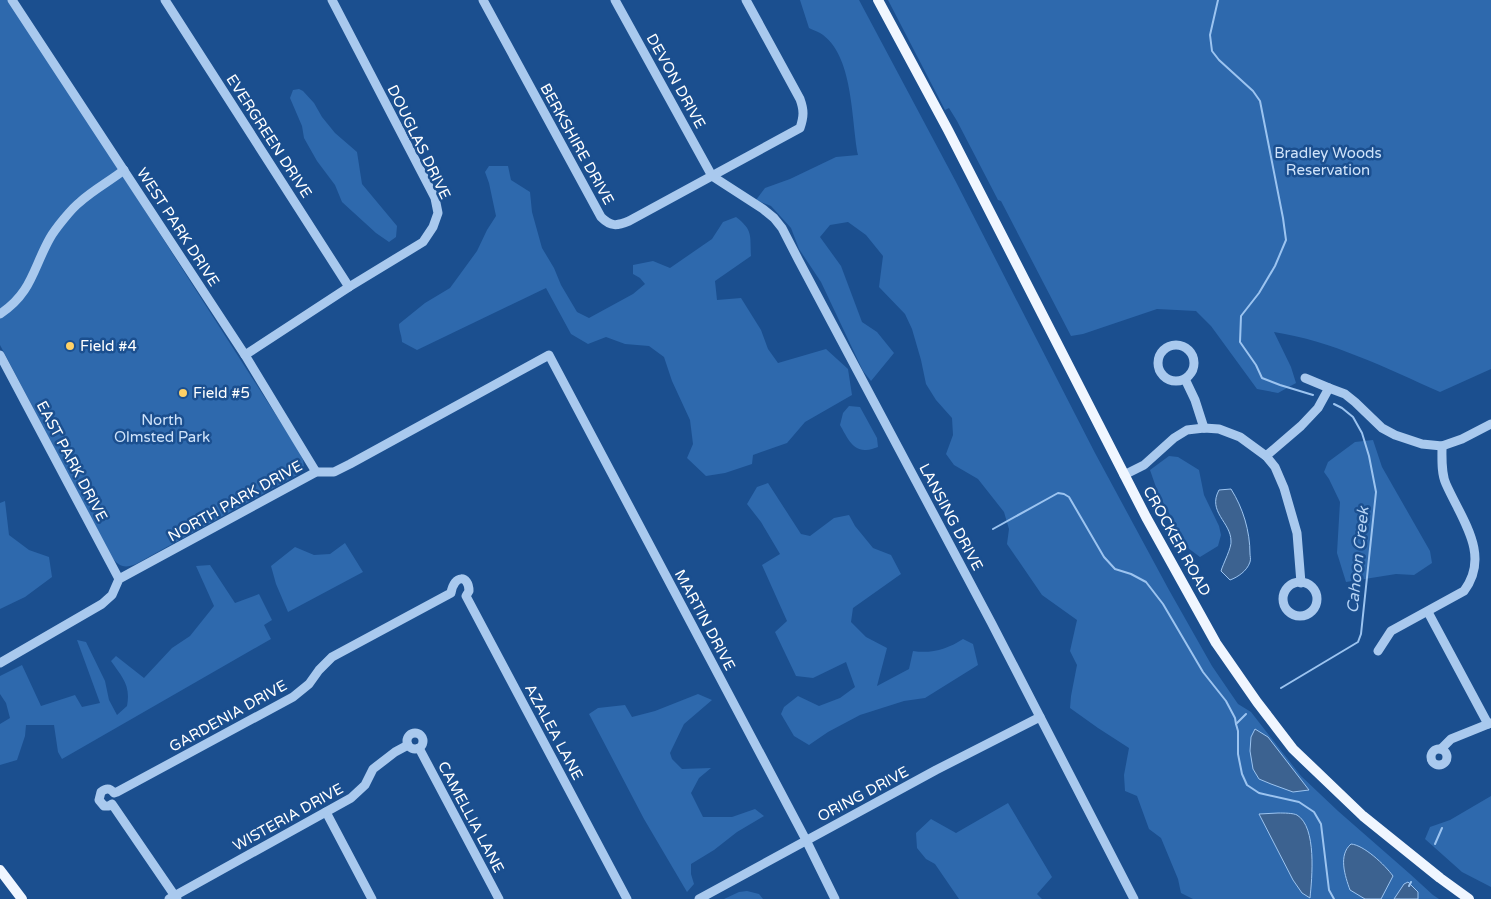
<svg xmlns="http://www.w3.org/2000/svg" width="1491" height="899" font-family="'Varela Round',sans-serif">
<style>
.green{fill:#2e69ad}
.water{fill:#3c6290;stroke:#9cc4f0}
.lines{fill:none;stroke-linecap:round;stroke-linejoin:round}
.stream{stroke:#9cc4f0;stroke-width:2}
.minor{stroke:#a9c9ee;stroke-width:9}
.major{stroke:#f0f6ff;stroke-width:10}
.poi-dot{fill:#ffd166;stroke:#1b4f8f;stroke-width:2}
.labels{text-anchor:middle;dominant-baseline:central;stroke-width:5;stroke-linejoin:round;paint-order:stroke}
.street-label{font-size:15px;fill:#fff;stroke:#1b4f8f}
.park-label{font-size:15px;fill:#cfe3fa;stroke:#1b4f8f}
.poi-label{font-size:15px;fill:#fff;stroke:#1b4f8f;text-anchor:start}
.water-label{font-size:16px;font-style:italic;fill:#b5d3f5;stroke:#1b4f8f}
</style>
<rect width="100%" height="100%" fill="#1b4f8f"/>
<g class="green">
<path d="M0,0H8L94,131L299,451L303,460L304,467L297,475L136,564C124,569 118,566 111,556L0,345Z"/>
<path d="M800,0H859L956,182L1095,453L1169,590L1212,666L1238,704L1251,712L1301,776L1338,811L1410,874L1433,895L1439,899H1193L1181,893L1178,879L1161,838L1149,829L1137,796L1125,791L1124,775L1129,748L1098,728L1070,708L1071,696L1077,665L1070,651L1077,620L1042,595L1007,544L1009,529L1004,512L978,479L954,465L946,454L953,435L952,418L936,400L926,384L921,360L912,329L905,314L879,287L883,256L866,235L848,222L830,225L820,237L841,266L862,322L877,332L894,353L871,381L863,371L821,282L799,249L791,228L771,206L756,200L765,188L790,179L836,157L858,155C851,120 854,54 820,33C817,31 812,30 809,28Z"/>
<path d="M888,0H1491V369L1440,392C1386,368 1332,341 1274,332L1291,367L1296,383L1278,393L1257,389L1211,326L1196,311L1157,309L1083,334L1071,336L1001,201L998,200L957,121L949,108L945,110Z"/>
<path d="M299,89L303,91L314,103L322,117L335,133L357,152L362,184L397,226L396,237L389,242L376,233L342,202L335,185L317,161L304,138L302,126L290,98L293,90Z"/>
<path d="M489,166H508L511,180L530,192L532,212L542,248L554,268L561,285L577,312L589,318L633,294L645,284L640,278L633,274V265L653,261L670,268L712,239L723,222L736,217C753,230 750,235 751,256L715,281L717,300L741,298L761,330L768,349L778,363L826,349L848,369L852,395L805,422L787,443L753,455L752,464L725,473L706,476L687,458L693,444L690,420L672,381L664,357L649,346L625,344L606,337L588,344L571,334L546,288L417,350L402,342C402,336 399,331 399,324L425,303L450,288L477,251L487,230L496,216L489,183L485,172Z"/>
<path d="M849,406L860,407L877,438L878,447C874,448 870,450 866,450C852,451 846,435 840,425L843,413Z"/>
<path d="M1373,440L1382,467L1430,551L1432,563L1414,575L1396,574L1346,582L1337,553L1340,502L1329,479L1324,472L1328,462L1355,442Z"/>
<path d="M1169,456L1178,457L1199,470L1204,495L1219,526L1221,535L1218,546L1200,557L1188,548L1158,493L1150,470Z"/>
<path d="M768,483L801,534L810,536L834,518L849,515L855,526L873,548L891,555L901,574L853,608L851,622L866,637L887,648L877,686L909,669L913,651C931,654 948,649 963,639L973,644L978,665L925,698L904,701L860,715L828,732L809,745L794,736L781,714L784,707L798,696L819,706L840,698L855,687L846,662L813,678L796,676L775,632L787,621L762,565L780,554L761,522L747,504L757,487Z"/>
<path d="M5,501L9,535L29,550L49,557L52,577L25,597L0,609V503Z"/>
<path d="M345,543L363,572L288,612L276,584L271,566L295,547L314,555L330,554Z"/>
<path d="M210,565L235,603L259,594L272,620L264,625L271,639L62,759L58,752L54,725H26L25,736L17,760L0,765V724L10,718L6,703L0,694V676L22,665L41,706L75,695L82,707L100,703L77,640L86,642L105,681L109,700L117,715L127,706C131,685 122,677 111,661L116,656L144,678L172,648L190,636L214,606L196,566Z"/>
<path d="M698,694L712,700L684,724L670,753L672,759L682,769L711,768L699,778L691,793L703,817H732L755,809L764,816L737,832L714,850L691,864V874L694,884L687,892L644,819L589,714L598,708L625,705L632,717L655,711Z"/>
<path d="M1491,796V887L1462,872L1425,839L1430,827L1450,820Z"/>
<path d="M1008,803L1052,877L1037,894L1042,899H959L935,864L926,859L917,848L916,833L931,819L956,833Z"/>
<path d="M747,891L759,894L763,899H724L739,892Z"/>
</g>
<g class="water">
<path d="M1231,489C1243,508 1250,531 1250,554C1250,556 1251,559 1250,562C1247,571 1238,577 1230,580L1221,571C1223,564 1232,547 1231,541C1231,522 1207,512 1219,490Z"/>
<path d="M1255,729L1268,737L1309,790L1293,792L1271,784L1259,779L1253,769L1250,751L1251,737Z"/>
<path d="M1278,813C1284,813 1293,813 1297,815C1317,827 1312,878 1310,898L1302,893L1293,880L1259,814Z"/>
<path d="M1351,844C1364,845 1385,865 1393,876L1381,899H1365L1350,890C1345,876 1338,855 1351,844Z"/>
<path d="M1408,882L1418,892V899H1394L1404,884Z"/>
</g>
<g class="lines">
<g class="stream">
<path d="M1218,0L1210,35L1212,51L1219,60L1253,91L1260,101L1283,218L1286,240L1275,266L1259,293L1241,316L1240,342L1256,365L1262,378L1280,385L1313,395"/>
<path d="M993,529L1058,493L1064,494L1069,497L1104,557L1115,569L1131,574L1146,582L1163,604L1203,672L1226,701L1235,718L1236,724"/>
<path d="M1281,688L1358,642L1361,634L1376,492L1369,456L1362,433L1353,417L1342,408L1334,404"/>
<path d="M1246,714L1236,724L1238,731V754L1242,774L1247,785L1259,793L1299,802L1314,812L1321,824L1329,890L1334,899"/>
<path d="M1435,844L1442,828"/>
<path d="M1409,886L1411,882"/>
</g>
<g class="minor">
<path d="M12,0L245,355L316,472"/>
<path d="M165,0L349,287"/>
<path d="M483,0L601,217C611,227 617,226 629,221L800,128C804,116 804,110 800,99L746,0"/>
<path d="M615,0L712,176L763,209L774,218L782,228L799,261L991,622L1134,899"/>
<path d="M0,314C32,293 33,268 50,238C55,229 72,208 80,202C93,190 110,181 124,170"/>
<circle cx="1176" cy="363" r="18"/>
<path d="M0,355L119,579"/>
<path d="M245,355L349,287L423,242L433,227L438,213L435,198L332,0"/>
<path d="M1305,378L1329,388"/>
<path d="M1185,379L1195,400L1204,428"/>
<path d="M1266,456L1301,426L1318,408L1329,388L1345,394L1355,402L1382,428L1395,435L1422,444L1442,446L1462,439L1491,424"/>
<path d="M1124,475L1144,465L1174,438L1187,430L1204,428L1219,429L1240,437L1266,456L1275,467L1284,488L1297,533L1301,583"/>
<circle cx="1300" cy="599" r="17"/>
<path d="M1428,612L1488,724"/>
<path d="M1378,651L1391,631L1464,591C1491,555 1462,520 1446,484C1441,473 1442,459 1442,446"/>
<path d="M0,663L102,604L112,595L119,579L316,472H334L350,464L549,355L806,840L835,899"/>
<circle cx="415" cy="741" r="8"/>
<path d="M419,748L499,899"/>
<circle cx="1439" cy="757" r="8"/>
<path d="M1441,749L1451,739L1491,723"/>
<path d="M326,812L372,899"/>
<path d="M169,899L351,798L365,785L373,769L395,752L408,745"/>
<path d="M177,899L112,804L109,806H104L99,800L101,792C106,788 110,788 114,793L117,792L293,697L309,684L319,670L332,657L451,593C454,574 469,575 469,591L466,596L627,899"/>
<path d="M699,899L936,770L1040,717"/>
</g>
<g class="major">
<path d="M878,0L948,130L1146,517L1216,643L1257,702L1293,749L1363,816L1440,878L1469,899"/>
<path d="M0,870L22,899"/>
</g>
</g>
<g class="poi-dot">
<circle cx="70" cy="346" r="5"/>
<circle cx="183" cy="393" r="5"/>
</g>
<g class="labels">
<g class="street-label">
<text transform="translate(676 81) rotate(61)">DEVON DRIVE</text>
<text transform="translate(269 136) rotate(57)">EVERGREEN DRIVE</text>
<text transform="translate(419 142) rotate(64)">DOUGLAS DRIVE</text>
<text transform="translate(577 144) rotate(61)">BERKSHIRE DRIVE</text>
<text transform="translate(178 227) rotate(57)">WEST PARK DRIVE</text>
<text transform="translate(72 461) rotate(62)">EAST PARK DRIVE</text>
<text transform="translate(235 501) rotate(-29)">NORTH PARK DRIVE</text>
<text transform="translate(951 517) rotate(62)">LANSING DRIVE</text>
<text transform="translate(1177 541) rotate(61)">CROCKER ROAD</text>
<text transform="translate(705 620) rotate(62)">MARTIN DRIVE</text>
<text transform="translate(228 716) rotate(-29)">GARDENIA DRIVE</text>
<text transform="translate(554 732) rotate(62)">AZALEA LANE</text>
<text transform="translate(863 794) rotate(-28)">ORING DRIVE</text>
<text transform="translate(288 817) rotate(-29)">WISTERIA DRIVE</text>
<text transform="translate(471 817) rotate(62)">CAMELLIA LANE</text>
</g>
<g class="park-label">
<text x="1328" y="153">Bradley Woods<tspan x="1328" dy="17">Reservation</tspan></text>
<text x="162" y="420">North<tspan x="162" dy="17">Olmsted Park</tspan></text>
</g>
<g class="poi-label">
<text x="80" y="346">Field #4</text>
<text x="193" y="393">Field #5</text>
</g>
<g class="water-label">
<text transform="translate(1358 560) rotate(-84)">Cahoon Creek</text>
</g>
</g>
</svg>
